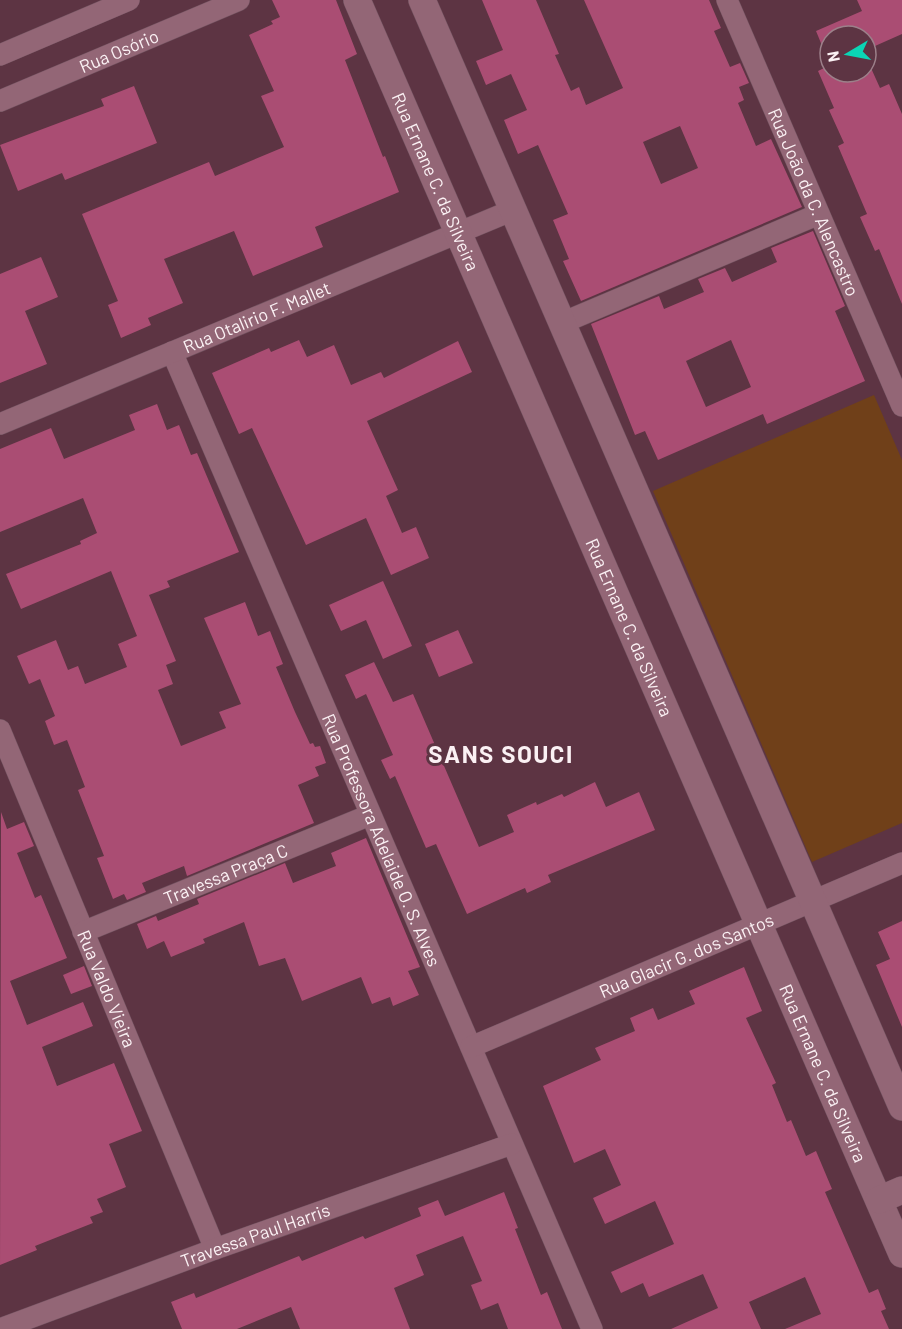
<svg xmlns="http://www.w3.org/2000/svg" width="902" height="1329" font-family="Barlow,sans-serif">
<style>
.green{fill:#704019}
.building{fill:#aa4d73;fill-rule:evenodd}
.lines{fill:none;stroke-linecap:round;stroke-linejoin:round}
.minor-casing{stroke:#71525f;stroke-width:22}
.tertiary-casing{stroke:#71525f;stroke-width:28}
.minor{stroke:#936676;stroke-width:21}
.tertiary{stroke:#936676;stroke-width:27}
.labels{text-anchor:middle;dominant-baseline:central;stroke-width:6;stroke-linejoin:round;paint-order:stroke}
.street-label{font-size:18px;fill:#fbf1f4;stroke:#5d3443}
.district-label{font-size:24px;font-weight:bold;letter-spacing:1.5px;fill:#fbf1f4;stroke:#5d3443}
</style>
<rect width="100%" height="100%" fill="#5d3443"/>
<path class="green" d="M874,395L902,460V823L812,862L653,491Z"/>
<g class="building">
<path d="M272,0H336L357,54L345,60L383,157L385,156L399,192L315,227L323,247L253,276L234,231L164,259L183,303L148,318L151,325L121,338L108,305L118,301L82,214L209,162L215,176L284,147L261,96L274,91L249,35L273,24L271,21L280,17Z"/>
<path d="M482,0H536L559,54L555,55L571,91L579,87L586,105L623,88L584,0H709L721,28L714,31L730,67L740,63L749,83L739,87L744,100L738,103L756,146L771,139L802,207L581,301L563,261L569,259L553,220L568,214L538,145L518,154L504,120L527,110L511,74L486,85L476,61L503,50ZM680,126L698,168L661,184L643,142Z"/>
<path d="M857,0H902V34L866,50V36H830V65L816,31L862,11Z"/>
<path d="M866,57L880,88L889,84L902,114V304L879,249L875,251L860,217L867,214L838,146L844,143L829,110L834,108L818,71L830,65V72H866Z"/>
<path d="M134,86L157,143L65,180L62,173L18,191L0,145L104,106L101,99Z"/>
<path d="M813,231L845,306L835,311L865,381L767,424L763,414L658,460L645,431L635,435L591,324L659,296L664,309L704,292L698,279L725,268L732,282L777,262L771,248ZM731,340L751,387L706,407L686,361Z"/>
<path d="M41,257L58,297L25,311L47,364L0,383V274Z"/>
<path d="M299,340L307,357L334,345L351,385L381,372L384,378L458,341L472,372L367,421L398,490L386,496L402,533L416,527L429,558L391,575L366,518L306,545L252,428L239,434L212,373L269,348L271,352Z"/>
<path d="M157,404L167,430L179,425L191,455L197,453L239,552L167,581L170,587L149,595L176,661L166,665L173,684L158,690L181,746L226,728L219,712L241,704L204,618L245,602L258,636L270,631L283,664L276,667L295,712L310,744L313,743L315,747L320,746L326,763L315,767L319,776L298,785L314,823L187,876L184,866L142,883L146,892L127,900L124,894L113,899L97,858L104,856L78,790L85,787L67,740L54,745L45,721L55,716L40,679L29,684L17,656L56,640L68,670L78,666L85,684L127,667L118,644L137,636L111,571L21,609L6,574L81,544L80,541L97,533L83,498L0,532V449L51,428L64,459L135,430L129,415Z"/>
<path d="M383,581L412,646L383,659L366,620L341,631L329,605Z"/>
<path d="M458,630L473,663L439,677L425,644Z"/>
<path d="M374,662L393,702L413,694L479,847L514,832L507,815L536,802L537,805L562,794L564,797L595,782L606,807L639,792L655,830L548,875L551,882L527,893L525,888L467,914L436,844L426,848L395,776L390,779L381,760L393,755L366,694L356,699L345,675Z"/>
<path d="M1,812L7,829L24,822L34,846L17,853L35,898L41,895L67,958L10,981L27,1025L83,1002L93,1026L42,1047L57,1086L114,1063L142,1131L109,1144L126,1187L97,1199L103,1212L90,1217L93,1223L35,1246L37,1250L0,1265Z"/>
<path d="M366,838L420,967L408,971L419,995L393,1006L390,997L372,1004L361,977L302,1001L285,958L259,966L244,922L203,939L205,943L171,957L164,941L147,949L137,924L156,916L158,921L199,904L197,899L285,863L293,883L336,866L331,853Z"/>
<path d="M902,921V1027L876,965L890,959L878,932Z"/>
<path d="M84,966L92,986L71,994L63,975Z"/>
<path d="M744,967L762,1011L746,1018L776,1083L772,1085L787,1122L791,1120L806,1156L816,1151L832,1189L825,1192L869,1293L878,1289L886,1309L881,1311L889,1329H785L821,1314L805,1277L749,1302L761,1329H671L718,1308L703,1274L649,1297L643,1283L621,1293L611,1272L674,1244L655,1201L605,1224L593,1198L621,1185L605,1149L574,1163L543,1086L601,1060L595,1048L635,1031L630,1018L653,1008L658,1020L695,1004L689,991Z"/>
<path d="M504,1192L518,1228L515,1229L541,1295L547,1292L562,1329H508L498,1303L481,1310L471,1285L482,1281L463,1236L416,1255L424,1275L394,1288L410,1329H300L291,1307L237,1329H182L171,1302L194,1293L196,1298L299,1256L302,1261L363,1236L365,1239L421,1216L418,1208L438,1200L445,1216Z"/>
</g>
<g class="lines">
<defs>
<g id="minor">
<path id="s1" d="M727,0L902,406"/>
<path d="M0,55L129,0"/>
<path id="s2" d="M0,101L239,0"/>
<path d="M562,323L819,214"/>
<path id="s3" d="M172,352L592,1329"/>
<path id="s4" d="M0,424L513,210"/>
<path id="s5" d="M0,730L215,1249"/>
<path id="s6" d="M83,932L370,815"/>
<path id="s7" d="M471,1047L902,863"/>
<path id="s8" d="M0,1329L215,1249L512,1144"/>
</g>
<g id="tertiary">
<path id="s9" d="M357,0L902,1254"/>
<path d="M422,0L902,1107"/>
<path d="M879,1200L902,1190"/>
</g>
</defs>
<use href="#minor" class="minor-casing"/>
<use href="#tertiary" class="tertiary-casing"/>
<use href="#minor" class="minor"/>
<use href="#tertiary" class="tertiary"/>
</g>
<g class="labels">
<g class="street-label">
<text stroke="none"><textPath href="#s2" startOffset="129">Rua Osório</textPath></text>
<text stroke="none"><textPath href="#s9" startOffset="198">Rua Ernane C. da Silveira</textPath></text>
<text stroke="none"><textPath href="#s1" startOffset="220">Rua João da C. Alencastro</textPath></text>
<text stroke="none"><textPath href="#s4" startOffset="278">Rua Otalirio F. Mallet</textPath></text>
<text stroke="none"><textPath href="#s9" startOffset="684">Rua Ernane C. da Silveira</textPath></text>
<text stroke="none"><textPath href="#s3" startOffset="531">Rua Professora Adelaide O. S. Alves</textPath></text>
<text stroke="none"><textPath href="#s6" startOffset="154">Travessa Praça C</textPath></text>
<text stroke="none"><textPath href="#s7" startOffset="234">Rua Glacir G. dos Santos</textPath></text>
<text stroke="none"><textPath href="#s5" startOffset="280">Rua Valdo Vieira</textPath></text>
<text stroke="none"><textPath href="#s9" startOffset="1170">Rua Ernane C. da Silveira</textPath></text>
<text stroke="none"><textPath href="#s8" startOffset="272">Travessa Paul Harris</textPath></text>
</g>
<g class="district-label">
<text x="501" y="753">SANS SOUCI</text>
</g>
</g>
<g transform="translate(848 54) rotate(260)"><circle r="28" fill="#5d3443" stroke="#9c808a" stroke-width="1.5"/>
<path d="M0-4.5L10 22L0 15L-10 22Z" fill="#0bd5b5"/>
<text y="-9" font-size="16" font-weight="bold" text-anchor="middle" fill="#fbf1f4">N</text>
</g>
</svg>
